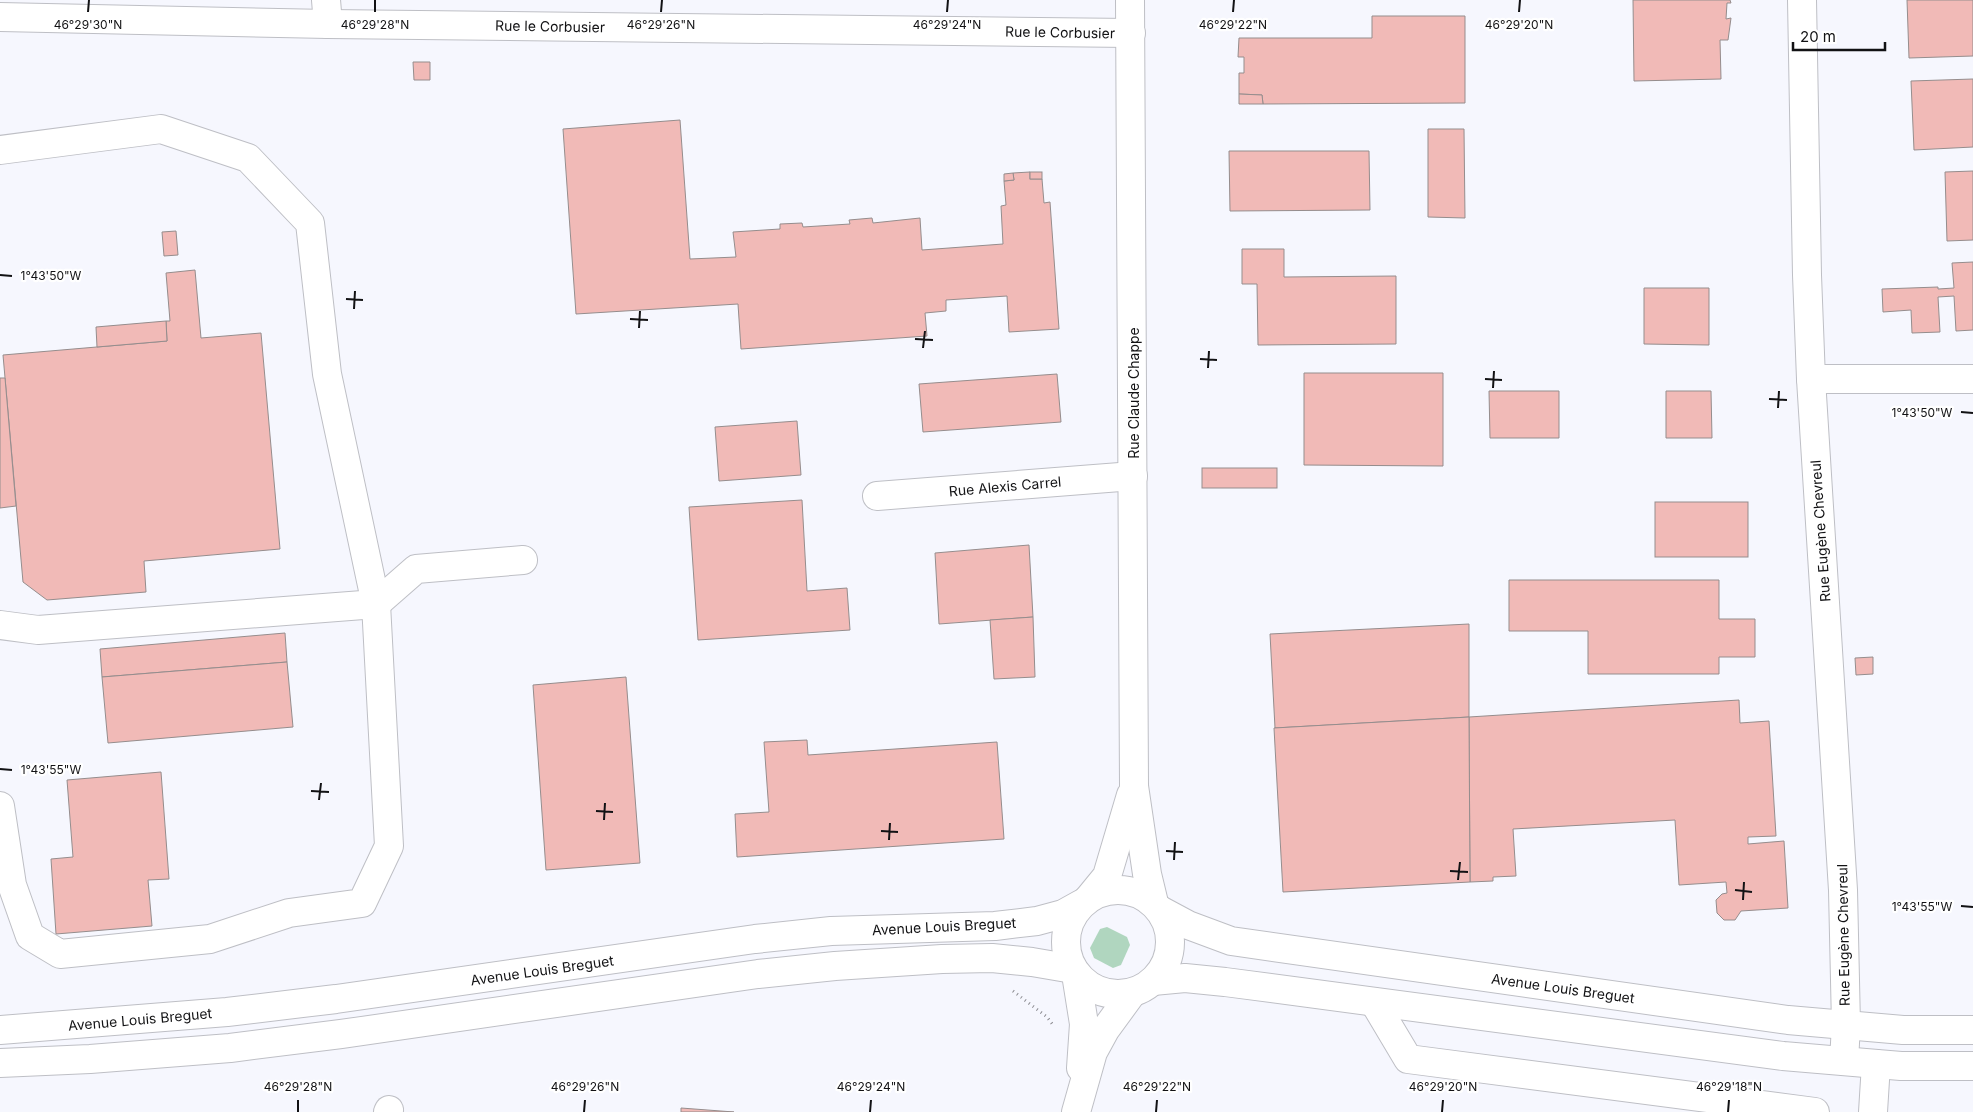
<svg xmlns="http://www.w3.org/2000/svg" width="1973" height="1112" font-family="Inter,sans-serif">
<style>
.green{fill:#b0d6bf}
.building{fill:#f1bab7;stroke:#958d8d}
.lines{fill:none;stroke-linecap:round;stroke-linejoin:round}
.minor-casing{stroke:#bebfc5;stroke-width:30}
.path{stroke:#8c8c91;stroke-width:3;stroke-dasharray:1 4;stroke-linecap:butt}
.minor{stroke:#fff;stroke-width:28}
.ticks{fill:none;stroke:#121214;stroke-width:2}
.labels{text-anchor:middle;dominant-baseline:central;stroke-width:4.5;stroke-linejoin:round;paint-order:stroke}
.street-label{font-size:14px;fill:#121214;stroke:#fff}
.ticks-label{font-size:12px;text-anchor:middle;fill:#121214;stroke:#fff;stroke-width:4.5;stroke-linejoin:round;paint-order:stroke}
</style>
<rect width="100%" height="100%" fill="#f6f7fe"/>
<path class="green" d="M1107,927L1127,937L1130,945L1121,965L1113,968L1094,958L1090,948L1100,929Z"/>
<g class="building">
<path d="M1633,0H1730L1731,3H1727L1726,19L1731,18L1728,40H1720L1721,79L1634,81Z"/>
<path d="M1907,0H1973V56L1909,58Z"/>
<path d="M1372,16H1465V103L1263,104L1262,95L1239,94V73H1244V57H1238L1239,38H1372Z"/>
<path d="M413,62H430V80H414Z"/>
<path d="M1973,79V147L1914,150L1911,81Z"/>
<path d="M1239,94L1262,95L1263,104H1239Z"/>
<path d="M680,120L690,259L736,257L733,232L780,229V224L802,223L803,227L850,224L849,220L872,218L873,223L920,218L922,250L1003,244L1001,206L1006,205L1004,181L1014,180L1013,173L1030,172V179H1042L1044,203L1050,202L1059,329L1009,332L1007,296L946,300V311L925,313L927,336L741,349L738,304L576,314L563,129Z"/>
<path d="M1428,129H1464L1465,218L1428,217Z"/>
<path d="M1229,151H1369L1370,210L1230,211Z"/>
<path d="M1973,171V240L1947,241L1945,172Z"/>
<rect x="1030" y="172" width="12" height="7"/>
<path d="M1013,173L1014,180L1004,181V174Z"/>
<path d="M176,231L178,255L164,256L162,232Z"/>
<path d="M1242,249H1284V277L1396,276V344L1258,345L1257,284H1242Z"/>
<path d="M1973,262V330L1956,331L1954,296L1938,297L1940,332L1912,333L1911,310L1883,312L1882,289L1938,287V289L1954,288L1952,263Z"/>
<path d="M195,270L201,338L261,333L280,549L144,561L146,592L47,600L23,582L3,355L167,341L166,321H170L166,273Z"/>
<path d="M1644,288H1709V345L1644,344Z"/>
<path d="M166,321L167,341L97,347L96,327Z"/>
<path d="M1304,373H1443V466L1304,465Z"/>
<path d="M1057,374L1061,422L923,432L919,384Z"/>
<path d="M0,378H5L16,506L0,508Z"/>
<path d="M1489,391H1559V438H1490Z"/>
<path d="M1666,391H1711L1712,438H1666Z"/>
<path d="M797,421L801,475L719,481L715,427Z"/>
<rect x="1202" y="468" width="75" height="20"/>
<path d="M802,500L807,591L847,588L850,630L698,640L689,507Z"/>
<rect x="1655" y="502" width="93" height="55"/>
<path d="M1029,545L1033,617L939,624L935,553Z"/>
<path d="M1509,580H1719V619H1755V657H1719V674H1588V631H1509Z"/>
<path d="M1033,617L1035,677L994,679L990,620Z"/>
<path d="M1469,624V717L1275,728L1270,634Z"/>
<path d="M285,633L287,662L102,677L100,649Z"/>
<path d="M1873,657V674L1856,675L1855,658Z"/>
<path d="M287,662L293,727L108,743L102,677Z"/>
<path d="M626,677L640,863L546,870L533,685Z"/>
<path d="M1739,700L1740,723L1769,721L1776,836L1748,837V844L1784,841L1788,908L1741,911L1735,920H1724L1717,913L1716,900L1722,894L1727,893L1726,882L1679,885L1675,820L1513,829L1516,876L1493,877V881L1470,882L1469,717Z"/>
<path d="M1469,717L1470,882L1283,892L1274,728Z"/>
<path d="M807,740L808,755L997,742L1004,839L737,857L735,814L769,812L764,742Z"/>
<path d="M161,772L169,879L148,880L152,926L56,934L51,859L73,857L67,780Z"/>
<path d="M681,1108L734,1112H681Z"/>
</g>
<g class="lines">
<defs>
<g id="minor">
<path d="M326,0L328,24"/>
<path d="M1130,0L1134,786L1147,874L1154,903"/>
<path d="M1802,0L1807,275L1811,379L1843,890L1846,1025L1844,1061"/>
<path d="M0,17L328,24L1131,33"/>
<path d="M0,150L161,129L248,158L310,223L327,374L376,604L389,846L362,903L289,913L210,939L60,954L30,936L12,885L0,806"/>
<path d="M1811,379H1973"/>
<path d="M877,496L1133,476"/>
<path d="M0,625L38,630L376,604L416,569L523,560"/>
<circle cx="1118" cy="942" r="52"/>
<path d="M1089,898L1107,876L1131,795"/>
<path d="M1160,910L1188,925L1231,941L1788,1020L1903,1030H1973"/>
<path d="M1076,974L1084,1024L1081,1068"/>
<path d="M1153,981L1185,978L1225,982L1783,1056L1901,1066H1973"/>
<path d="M1374,1002L1408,1059L1815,1112"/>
<path d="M0,1030L227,1012L336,999L755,939L831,931L995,926L1037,921L1063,914L1081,904"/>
<path d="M0,1063L90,1059L230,1048L341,1034L758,974L835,966L942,959L992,958L1032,962L1073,969"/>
<path d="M388,1112L389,1110"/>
<path d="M1076,1112L1093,1052L1105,1030L1132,993"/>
<path d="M1873,1112L1876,1064"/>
</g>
</defs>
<use href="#minor" class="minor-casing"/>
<path class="path" d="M1013,991L1047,1017L1053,1025"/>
<use href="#minor" class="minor"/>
</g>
<path class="ticks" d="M88,12L89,0M375,12V0M661,12L662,0M947,12L948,0M1233,12L1234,0M1519,12L1520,0M0,275L12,276M346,299L363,300M354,309L355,291M630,319L648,320M639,328L640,311M915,339L933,340M923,348L925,331M1200,359L1217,360M1208,368L1209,351M1485,379L1502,380M1493,388L1494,371M1769,399L1787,400M1778,408L1779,391M1961,412L1973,413M0,769L12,770M311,791L329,792M319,800L321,783M596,811L613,812M604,820L605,803M881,831L898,832M889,840L890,823M1166,851L1183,852M1174,860L1175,842M1450,871L1468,872M1458,880L1460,862M1735,890L1752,892M1743,900L1744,882M1961,906L1973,907M298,1112V1100M584,1112L585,1100M870,1112L871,1100M1156,1112L1157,1100M1442,1112L1443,1100M1728,1112L1729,1100"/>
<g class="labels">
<g class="street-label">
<text transform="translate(550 26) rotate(1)">Rue le Corbusier</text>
<text transform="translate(1060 32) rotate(1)">Rue le Corbusier</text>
<text transform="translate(1133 393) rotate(-90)">Rue Claude Chappe</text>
<text transform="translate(1005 486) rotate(-5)">Rue Alexis Carrel</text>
<text transform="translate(1820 531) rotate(-94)">Rue Eugène Chevreul</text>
<text transform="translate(944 926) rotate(-3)">Avenue Louis Breguet</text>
<text transform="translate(1843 935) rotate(-91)">Rue Eugène Chevreul</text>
<text transform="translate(542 970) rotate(-8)">Avenue Louis Breguet</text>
<text transform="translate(1563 988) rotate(8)">Avenue Louis Breguet</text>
<text transform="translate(140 1019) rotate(-5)">Avenue Louis Breguet</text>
</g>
</g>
<g class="ticks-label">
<text x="88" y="29">46°29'30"N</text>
<text x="375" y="29">46°29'28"N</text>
<text x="661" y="29">46°29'26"N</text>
<text x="947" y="29">46°29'24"N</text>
<text x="1233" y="29">46°29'22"N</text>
<text x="1519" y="29">46°29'20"N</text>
<text x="51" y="280">1°43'50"W</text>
<text x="1922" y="417">1°43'50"W</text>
<text x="51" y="774">1°43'55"W</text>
<text x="1922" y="911">1°43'55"W</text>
<text x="298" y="1091">46°29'28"N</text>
<text x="585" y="1091">46°29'26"N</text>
<text x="871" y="1091">46°29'24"N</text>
<text x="1157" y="1091">46°29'22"N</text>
<text x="1443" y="1091">46°29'20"N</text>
<text x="1729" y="1091">46°29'18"N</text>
</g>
<path d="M1793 42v8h92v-8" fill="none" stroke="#121214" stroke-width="2.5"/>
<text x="1800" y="42" font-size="15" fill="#121214" stroke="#ffffff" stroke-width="4" paint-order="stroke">20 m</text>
</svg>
